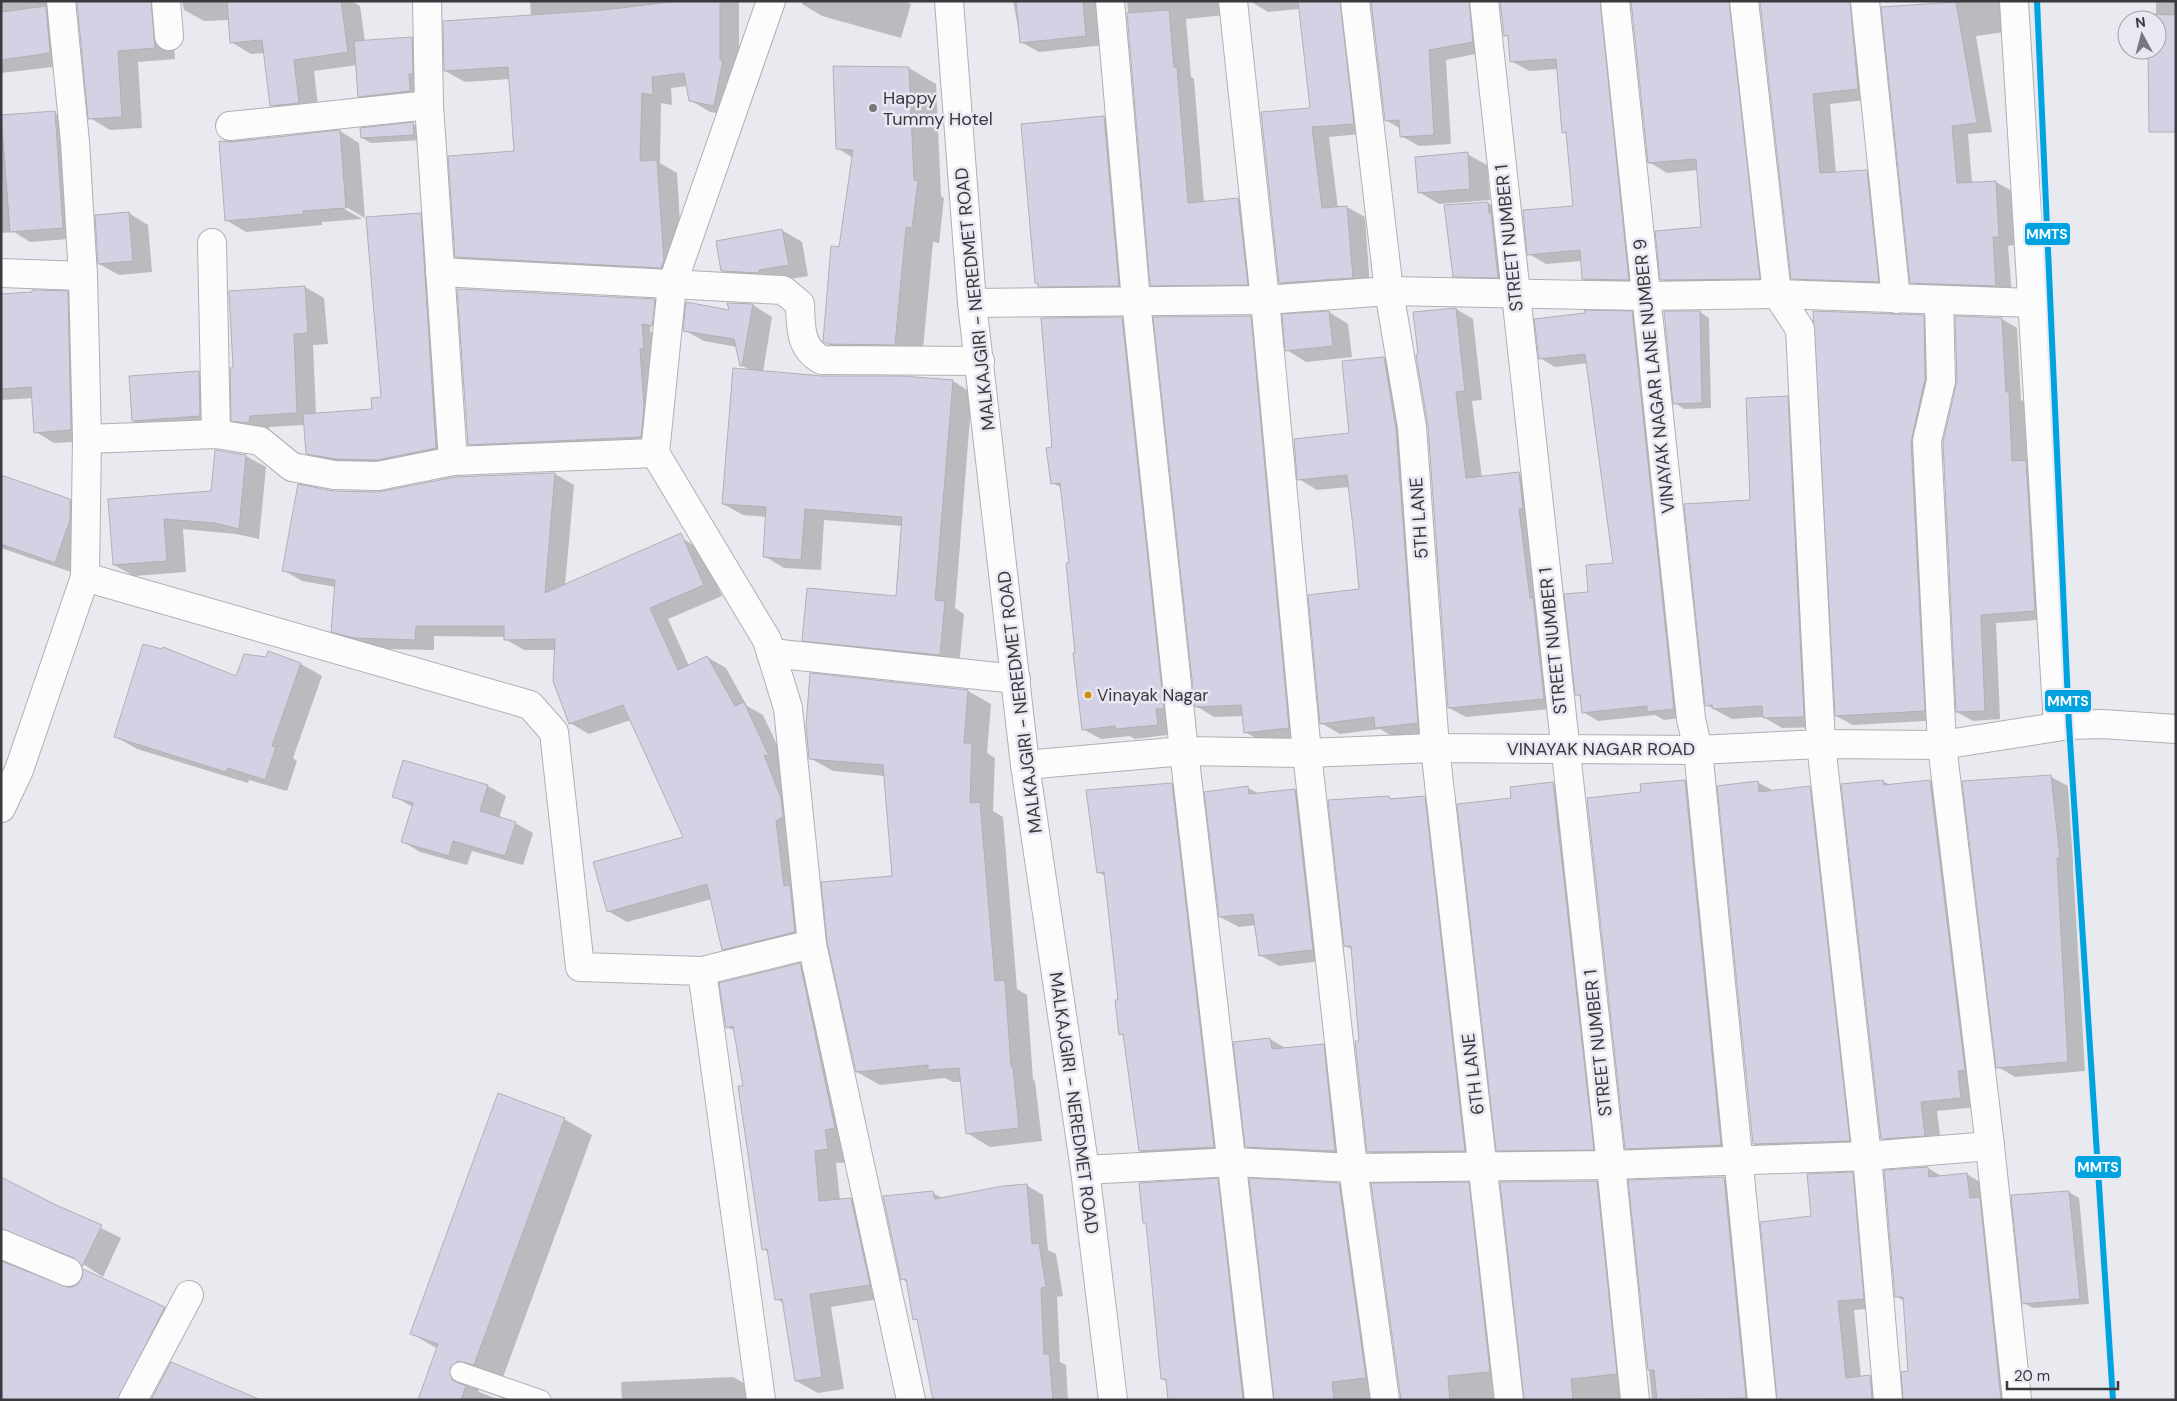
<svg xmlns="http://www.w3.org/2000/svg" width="2177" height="1401" font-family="'DM Sans',sans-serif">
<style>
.shadow{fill:#0003;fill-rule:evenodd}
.building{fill:#d4d1e5;stroke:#b0b0b4}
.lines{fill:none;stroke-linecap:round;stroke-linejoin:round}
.lane-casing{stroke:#b0b0b4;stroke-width:21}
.street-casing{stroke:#b0b0b4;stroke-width:30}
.secondary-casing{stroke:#b0b0b4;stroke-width:30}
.lane{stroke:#fcfcfd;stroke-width:19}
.street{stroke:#fcfcfd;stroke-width:28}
.secondary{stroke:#fcfcfd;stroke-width:28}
.rail-1-casing{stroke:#e7e8f1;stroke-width:10}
.rail-1{stroke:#00a3e0;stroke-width:6}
.poi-dot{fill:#77787b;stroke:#e7e8f1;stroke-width:2}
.bus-dot{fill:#d1900c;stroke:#e7e8f1;stroke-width:2}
.labels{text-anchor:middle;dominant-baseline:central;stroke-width:5;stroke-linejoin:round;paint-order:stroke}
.bus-label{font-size:17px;fill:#393a3d;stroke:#e7e8f1;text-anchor:start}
.poi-label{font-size:18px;fill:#393a3d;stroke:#e7e8f1;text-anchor:start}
.street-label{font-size:18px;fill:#393a3d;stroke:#e7e8f1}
.line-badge{stroke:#e7e8f1;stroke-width:2}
.badge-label{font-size:14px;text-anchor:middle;font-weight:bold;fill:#fff}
</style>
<rect width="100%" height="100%" fill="#e9eaef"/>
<g class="shadow">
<path d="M1,1H71L70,65L1,73Z"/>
<path d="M78,1H176L171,14L175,59L138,62L142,128L110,130L90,118Z"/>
<path d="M182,1H352L360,6L365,41L412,38L431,49L430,102L379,107L359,96L357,65L314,71L319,114L292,117L272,105L265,53L251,54L231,42L229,20L204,21L184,10Z"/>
<path d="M530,1H739V71L734,116L710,112L690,100L687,86L671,88L672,105L661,103L660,163L677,173L683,272L476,268L456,256L516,152L510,79L465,82L445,71L531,16Z"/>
<path d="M803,1H905L911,4L901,38L822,16L802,4Z"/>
<path d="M1013,1H1116L1114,44L1039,52L1021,42Z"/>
<path d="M1127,1H1239L1235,14L1186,19L1191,77L1194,79L1204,203L1238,199L1256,209L1265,294L1169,295L1152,285Z"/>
<path d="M1250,1H1361L1371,133L1329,137L1338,208L1347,207L1365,217L1370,287L1298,293L1280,283L1311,109L1300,9L1268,12Z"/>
<path d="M1372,1H1490V51L1446,60L1451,144L1419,146L1401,136V129L1386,120Z"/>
<path d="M1501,1H1621L1646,289L1601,288L1583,278L1582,261L1546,264L1529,254L1575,207L1568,135L1563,132L1558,69L1529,71L1511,61L1510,38L1505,35Z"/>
<path d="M1632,1H1741L1777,288L1679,289L1661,279L1703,228L1698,170L1667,173L1649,162Z"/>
<path d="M1761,1H1871L1875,99L1830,104L1836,174L1867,172L1884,182L1895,291L1810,288L1792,278Z"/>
<path d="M1945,1H2001L2006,32L1976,36L1992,132L1968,134L1972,183L1996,182L2012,191L2014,245L2008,246L2012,295L1927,292L1911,282Z"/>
<path d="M2156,1H2176V108L2149,50H2157V20H2147L2156,16Z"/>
<path d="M909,68L936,84L941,196L944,198L939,243L933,242L922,360L853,358L825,342L853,158L837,148Z"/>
<path d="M55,113L73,123L81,238L30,242L14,232L1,233V117Z"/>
<path d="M1104,117L1122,127L1136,295L1057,296L1036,282Z"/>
<path d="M413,124L422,129L423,140L371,143L362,138Z"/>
<path d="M340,131L359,143L365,218L341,204L339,206L362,219L322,222V225L246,232L226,220L221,142Z"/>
<path d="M1467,154L1487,165L1490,200L1439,204L1419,192Z"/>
<path d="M1488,203L1507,215L1518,288L1474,287L1454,276Z"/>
<path d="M129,213L148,225L152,272L119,275L99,264Z"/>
<path d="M420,214L440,226L456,459L327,464L307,453L305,425L269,427V434L252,431L233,420L305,287L324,298L328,344L313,345L316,414L373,410L382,399Z"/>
<path d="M782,230L802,242L808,276L779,281L742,282L723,270Z"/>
<path d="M67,292L86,303L90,441L54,443L36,432L33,398L1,400V296Z"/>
<path d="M655,300L673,311L659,447L487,455L469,444ZM653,308H655L653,332H650Z"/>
<path d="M729,304L753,305L772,317L763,372L822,377L953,381L972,393L955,608L964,614L959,666L823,651L803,640L897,597L903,526L824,520L821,570L784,568L764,556L767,517L743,515L723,504L750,370L741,365L737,347L704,341L684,330L730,311Z"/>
<path d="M1456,309L1473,319L1482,400L1472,401L1482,478L1519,473L1535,483L1561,708L1466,717L1449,708Z"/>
<path d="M1329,312L1348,324L1352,357L1306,362L1287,350Z"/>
<path d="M1700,312L1709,318L1711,408L1684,409L1675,403Z"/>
<path d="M1632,313L1647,322L1689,717L1664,720L1655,715L1598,721L1583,712L1581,697L1577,695L1589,593L1614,565L1588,363L1555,367L1540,358Z"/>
<path d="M1923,316L1940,326L1928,452L1941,720L1853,725L1836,716Z"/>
<path d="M1250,317L1268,327L1306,738L1263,742L1245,732L1243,716L1214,717L1196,706Z"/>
<path d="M1122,318L1139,329L1175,734L1135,739L1130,736L1101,739L1083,729L1070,564L1062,488L1052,483L1054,448Z"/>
<path d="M2002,319L2017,328L2021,400L2025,402L2027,462L2041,471L2050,619L1996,623L2000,719L1973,721L1957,712Z"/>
<path d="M1384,358L1403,369L1436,733L1395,738L1380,729L1340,734L1321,723L1360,591L1350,487L1317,490L1299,479L1351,434Z"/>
<path d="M199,372L218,383L219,427L153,432L133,421Z"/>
<path d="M1787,397L1806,408L1822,727L1782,728L1763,717L1732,719L1706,705L1751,502Z"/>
<path d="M246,456L266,467L259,539L236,534L183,529L186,572L134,576L114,565L109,501L212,493Z"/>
<path d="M555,474L574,485L565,586L683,539L702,550L722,596L668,619L689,666L707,657L726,668L747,706L763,715L787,766L814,943L742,960L723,949L712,899L627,922L608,911L685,838L631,720L589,734L570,723L556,650H524L505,639V637L434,636V650L381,649L351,642L332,631L336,587L302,581L283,570L333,492L378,493L455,478Z"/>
<path d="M1,477L70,500L90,512L74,573L1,548Z"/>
<path d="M301,664L322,676L293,758L297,761L287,791L249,780L248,783L137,749L116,737L237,677Z"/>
<path d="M811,674L968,691L991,704L987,753L995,758L993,811L1003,817L1017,989L1027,995L1033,1080L1035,1081L1042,1141L990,1147L967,1133L962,1082H953L945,1078L880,1085L857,1072L893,877L885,776L833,771L810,758Z"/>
<path d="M404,761L488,786L506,796L499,818L515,823L533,833L523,865L472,851L467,865L420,852L402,841L413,807L393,796Z"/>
<path d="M2051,777L2068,786L2077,867H2073L2085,1071L2015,1077L1998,1067Z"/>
<path d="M1685,781L1703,791L1739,1155L1644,1159L1626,1148L1642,793Z"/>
<path d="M1883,781L1892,786L1930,781L1946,790L1977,1107L1937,1111L1941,1144L1898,1148L1882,1138Z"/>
<path d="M1757,782L1774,791L1810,788L1825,796L1864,1149L1769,1153L1754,1144Z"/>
<path d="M1553,783L1569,792L1609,1158L1514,1159L1498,1150L1511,788Z"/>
<path d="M1172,784L1190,794L1232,1157L1158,1161L1140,1151L1124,1036L1120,1034V1001L1105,876L1098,872Z"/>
<path d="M1248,788L1260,794L1295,790L1314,801L1331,960L1279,966L1260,955L1256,925L1239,927L1220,917L1206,793Z"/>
<path d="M1389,797L1394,800L1424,797L1439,805L1479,1159L1382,1160L1368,1151L1353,950L1345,946Z"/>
<path d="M800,964L822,977L850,1162L836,1163L840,1200L851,1199L873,1212L891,1297L831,1307L844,1389L818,1393L796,1381L783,1303L777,1299L769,1252L763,1249L744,1087L735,1031L727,1027Z"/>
<path d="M1270,1039L1287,1049L1323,1045L1340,1055L1352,1161L1264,1156L1247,1146Z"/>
<path d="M564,1119L592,1135L502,1380L477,1384L479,1392L499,1400H455L429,1374L438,1349L412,1334Z"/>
<path d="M1928,1168L1943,1177L1967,1174L1983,1184L2016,1400H1903L1909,1373L1904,1301L1896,1296Z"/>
<path d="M1852,1173L1869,1183L1880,1308L1854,1310L1861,1378L1870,1377L1886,1386L1888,1400H1779L1813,1217Z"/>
<path d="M1,1178L121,1238L103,1277L80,1262L28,1240L5,1258L8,1264L62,1288L164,1308L184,1320L142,1400H1Z"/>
<path d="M1724,1178L1741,1187L1761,1400H1652L1630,1181Z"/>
<path d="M1217,1180L1234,1189L1258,1400H1168L1166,1381L1162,1379L1147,1224L1144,1222Z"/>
<path d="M1597,1182L1613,1192L1634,1400H1526Z"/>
<path d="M1339,1184L1356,1194L1384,1400H1276Z"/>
<path d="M1468,1184L1485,1193L1508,1400H1401Z"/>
<path d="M1026,1185L1043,1195L1048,1250L1056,1254L1063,1296L1057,1297L1060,1362L1066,1365L1068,1400H938L919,1321L914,1319L908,1283L902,1279L933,1193L944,1199Z"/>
<path d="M2069,1192L2079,1198L2089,1304L2033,1308L2024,1303L2012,1196Z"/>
<path d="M733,1377L753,1388V1400H622L621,1382Z"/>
</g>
<g class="building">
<path d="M86,1H151L155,48L118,51L122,117L88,119L77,2Z"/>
<path d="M227,1H341L348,52L294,60L299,103L270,106L262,40L230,43Z"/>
<path d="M678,1H720V60H723L714,106L689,101L684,73L652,77L653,95L642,93L640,161L657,160L664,260L661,268L455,257L448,156L514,151L508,67L444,71L443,21L604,10Z"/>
<path d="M1016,1H1083L1086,36L1020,43Z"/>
<path d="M1298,1H1340L1354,124L1312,127L1322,208L1347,206L1353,278L1279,283L1261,112L1310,108Z"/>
<path d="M1371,1H1469L1473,42L1429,50L1434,135L1400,137L1399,120L1385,121Z"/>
<path d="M1500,1H1600L1629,280L1582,279L1580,250L1527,255L1523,210L1573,206L1566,132L1562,133L1556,59L1510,62L1508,35L1504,36Z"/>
<path d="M1631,1H1729L1760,279L1660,280L1655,231L1701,227L1696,159L1648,163Z"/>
<path d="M1760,1H1850L1858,89L1813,94L1820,173L1867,170L1879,282L1791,279Z"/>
<path d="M1956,2L1977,123L1952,126L1957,183L1996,181L1999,237H1993L1996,286L1910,283L1881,7Z"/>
<path d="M46,6L50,53L1,60V12Z"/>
<path d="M1169,10L1174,67H1177L1188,203L1238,198L1248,285L1150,286L1127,13Z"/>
<path d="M2147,14L2176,15V132H2149L2148,50H2157V20H2147Z"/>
<path d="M412,37L413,74H409L410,91L358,97L354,41Z"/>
<path d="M833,66L909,67L914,180L918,181L912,228L906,227L895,345L827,344L823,341L831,246L839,247L853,150L836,149Z"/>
<path d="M55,111L63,228L10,232L1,115Z"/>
<path d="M1104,116L1119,286L1038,287V283H1035L1021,124Z"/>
<path d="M413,122L414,135L361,138L360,128Z"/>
<path d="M340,130L346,208L303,211V214L225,221L219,141L232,142Z"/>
<path d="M1468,152L1470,189L1418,193L1415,157Z"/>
<path d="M1488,202L1489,213H1491L1498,278L1453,277L1444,205Z"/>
<path d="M129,212L133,261L98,264L95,215Z"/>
<path d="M421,213L436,448L377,460L336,459L306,454L303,414L372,409L371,398L381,397L366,217Z"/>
<path d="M782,229L789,265L759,270V273L721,271L716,241Z"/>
<path d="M305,286L308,333L294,334L297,413L250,416L249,423L231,421L230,368H233L229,291Z"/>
<path d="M457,289L655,299L652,326L642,324L644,348L640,349L644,407L641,437L468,445Z"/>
<path d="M32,290L68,291L71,430L34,433L31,387L1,389V294L32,292Z"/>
<path d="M686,302L729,310L727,303L753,304L742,366H740L734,339L683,331Z"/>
<path d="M1456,308L1465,391L1456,392L1466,478L1519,472L1523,508L1519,509L1530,598H1533L1544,699L1448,708L1428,426L1416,355L1418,354L1413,312Z"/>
<path d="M1584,310L1632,311L1674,709L1647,712V706L1582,713L1580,695H1575L1564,594L1588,592L1586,565L1613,563L1585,354L1539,359L1534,319L1585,313Z"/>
<path d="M1329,311L1333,346L1285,351L1282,314Z"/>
<path d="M1664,311H1700L1702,403L1673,404Z"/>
<path d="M1813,311L1924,315L1925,379L1911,442L1925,711L1835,716Z"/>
<path d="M1251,316L1289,728L1244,733L1241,705L1195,707L1153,317Z"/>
<path d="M1955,316L2002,318L2006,392H2009L2012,461L2026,460L2035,611L1981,615L1985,711L1956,712L1943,442L1957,381Z"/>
<path d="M1122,317L1164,709H1156L1158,725L1116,729L1115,726L1082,730L1073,653H1075L1066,563H1069L1060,483L1051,484L1046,448L1052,447L1041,318Z"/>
<path d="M1384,357L1396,429L1418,723L1375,728L1374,717L1320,724L1308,595L1359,589L1354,536L1347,475L1297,480L1294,439L1349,433L1342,361Z"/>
<path d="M733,368L822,376H902L953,380L935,600L945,601L940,655L802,641L807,588L896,596L902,517L805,509L801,560L763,557L766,507L722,504Z"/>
<path d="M199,371L200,416L132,421L129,376Z"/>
<path d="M1788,396L1804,717L1763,718L1762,706L1713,709L1712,705L1705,706L1684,504L1750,500L1746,398Z"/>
<path d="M215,450L246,455L239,529L215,523L164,519L167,561L113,565L108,499L211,491Z"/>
<path d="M555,473L545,593L681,533L704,585L650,608L678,670L707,656L735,706L744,702L769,756L764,755L781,798L783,817L776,821L784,886L790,885L795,932L722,950L707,884L607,912L593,862L683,837L623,705L569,724L553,681L555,639L504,640V626H416L415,640L354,638L331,632L335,580L282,571L298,484L333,491L378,492L455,477Z"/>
<path d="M1,475L70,499V520L55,563L1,544Z"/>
<path d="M143,644L162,649L163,647L236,676L244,654L266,657L268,651L301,663L272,746L276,747L265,780L228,768L226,772L114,737Z"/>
<path d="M810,673L968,690L964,743H972L970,803L980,802L995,981L1005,980L1011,1067H1013L1019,1128L966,1134L959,1068L928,1070V1065L856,1072L827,942L821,882L892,876L883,765L809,759L806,726Z"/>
<path d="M403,760L488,785L480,811L516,822L505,856L453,841L449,856L401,842L413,803L392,797Z"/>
<path d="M2051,775L2060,858H2057L2068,1062L1996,1068L1962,781Z"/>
<path d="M1685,780L1721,1145L1625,1149L1587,798L1641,792L1640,784Z"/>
<path d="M1883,780L1884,785L1930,780L1965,1070L1958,1071L1961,1098L1921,1102L1925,1136L1881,1139L1841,784Z"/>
<path d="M1758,781L1759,792L1810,786L1850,1141L1753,1144L1717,786Z"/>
<path d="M1553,782L1594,1150L1496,1151L1457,804L1511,798L1510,787Z"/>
<path d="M1172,783L1214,1147L1139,1151L1123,1034L1119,1035L1115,1000H1118L1104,872L1097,873L1086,790Z"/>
<path d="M1248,786L1249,794L1295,789L1313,950L1259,956L1253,914L1219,917L1204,792Z"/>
<path d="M1389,796L1390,799L1425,796L1465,1151L1367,1152L1355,1041H1359L1351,946H1344L1328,800Z"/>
<path d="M800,963L835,1128L825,1130L828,1149L815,1151L819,1201L851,1198L870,1285L810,1294L822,1377L795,1381L782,1299L775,1300L767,1249L762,1250L738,1086H743L733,1026L726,1028L719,983Z"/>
<path d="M1270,1038L1272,1049L1324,1044L1335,1151L1245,1147L1233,1042Z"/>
<path d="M498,1093L565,1118L474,1365L458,1361L450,1368L452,1380L466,1386L461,1400H418L438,1344L410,1334Z"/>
<path d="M1928,1167L1929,1177L1967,1173L1970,1198L1980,1197L2001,1400H1903L1901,1372L1908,1371L1903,1297H1895L1884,1170Z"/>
<path d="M1853,1172L1864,1299L1838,1301L1846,1378L1870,1375L1872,1400H1777L1760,1222L1811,1216L1807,1174Z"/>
<path d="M1,1177L56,1205L102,1225L82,1267L74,1258L1,1229Z"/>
<path d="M1724,1177L1746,1398L1657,1400L1654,1370H1648L1628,1180Z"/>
<path d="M1218,1178L1243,1400H1168L1166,1379H1161L1146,1223H1143L1139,1183Z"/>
<path d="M1249,1178L1339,1183L1366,1378L1332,1382L1334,1400H1274Z"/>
<path d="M1597,1181L1617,1374L1571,1379L1573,1400H1524L1500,1182Z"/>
<path d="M1469,1182L1490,1372L1448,1376L1450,1400H1401L1371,1183Z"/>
<path d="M1027,1184L1032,1244L1039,1243L1046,1287L1041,1288L1044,1354H1049L1053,1400H933L917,1319L913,1320L906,1279L901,1280L883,1196L933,1191L935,1199L1003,1186Z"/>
<path d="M2069,1191L2080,1299L2022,1304L2011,1195Z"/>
<path d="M1,1261L70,1288L77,1285L82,1278L83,1269L165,1307L118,1400H1Z"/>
<path d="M171,1362L261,1400H151Z"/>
</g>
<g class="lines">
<defs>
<path id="lane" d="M460,1372L541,1400"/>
<g id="street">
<path d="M166,1L169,36"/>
<path d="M427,1L429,105L453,461"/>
<path d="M771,1L672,285L655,453L767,640L788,708L812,944L911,1400"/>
<path d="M1110,1L1136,301L1184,751L1259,1400"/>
<path d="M1233,1L1265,300L1307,753L1353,1168L1385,1400"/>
<path d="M1355,1L1389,291L1412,427L1435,748L1509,1400"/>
<path d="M1484,1L1611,1165L1635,1400"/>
<path d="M1615,1L1691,719L1698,750L1762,1400"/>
<path d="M1744,1L1777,294L1800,329L1821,744L1867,1156L1888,1400"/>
<path d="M1865,1L1896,299"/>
<path d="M2014,1L2058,726"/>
<path d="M230,126L429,105"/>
<path d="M212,243L216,434"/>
<path d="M440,272L783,290L800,304C801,326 799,348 822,360L980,361"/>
<path d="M1,273L83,276"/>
<path d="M1939,301L1941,381L1927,441L1942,745L1990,1146L2017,1400"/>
<path d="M972,303L1265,300L1389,291L1645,296L1777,294L2033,303"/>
<path d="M87,439L216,434L260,441L292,467L334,475L378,476L453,461L655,453"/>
<path d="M85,577L530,705L554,732L580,967L702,971L812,944"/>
<path d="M771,653L1016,679"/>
<path d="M1,808L19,770L85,577L87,439L83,276L75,142L61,1"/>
<path d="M702,971L761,1400"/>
<path d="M1085,1170L1233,1162L1353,1168L1611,1165L1867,1156L1990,1146"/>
<path d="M1,1244L68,1272"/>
<path d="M133,1400L189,1295"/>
</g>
<g id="secondary">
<path d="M949,1L972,303L1025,765L1085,1170L1113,1400"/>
<path d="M1025,765L1184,751L1307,753L1435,748L1698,750L1821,744L1942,745L2069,725L2102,724L2176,729"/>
</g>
</defs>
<use href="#lane" class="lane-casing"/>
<use href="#street" class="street-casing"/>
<use href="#secondary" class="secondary-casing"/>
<use href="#lane" class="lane"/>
<use href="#street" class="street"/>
<use href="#secondary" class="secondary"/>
<defs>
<path id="rail-1" d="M2037,1L2069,725L2113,1400"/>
</defs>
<use href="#rail-1" class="rail-1-casing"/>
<use href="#rail-1" class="rail-1"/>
</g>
<circle class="poi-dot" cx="873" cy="108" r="5"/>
<circle class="bus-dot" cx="1088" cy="695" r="4.5"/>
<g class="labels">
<g class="bus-label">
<text x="1097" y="695">Vinayak Nagar</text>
</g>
<g class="poi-label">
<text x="883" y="98">Happy<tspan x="883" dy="21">Tummy Hotel</tspan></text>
</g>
<g class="street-label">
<text transform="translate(1509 238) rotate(-96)">STREET NUMBER 1</text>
<text transform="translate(975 299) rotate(-96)">MALKAJGIRI - NEREDMET ROAD</text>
<text transform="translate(1654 376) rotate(-96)">VINAYAK NAGAR LANE NUMBER 9</text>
<text transform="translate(1419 518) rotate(-94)">5TH LANE</text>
<text transform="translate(1553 641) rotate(-96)">STREET NUMBER 1</text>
<text transform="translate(1020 702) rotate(-97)">MALKAJGIRI - NEREDMET ROAD</text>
<text x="1601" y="749">VINAYAK NAGAR ROAD</text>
<text transform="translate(1598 1043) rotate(-96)">STREET NUMBER 1</text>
<text transform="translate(1473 1074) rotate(-97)">6TH LANE</text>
<text transform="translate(1074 1103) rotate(82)">MALKAJGIRI - NEREDMET ROAD</text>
</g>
</g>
<g class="line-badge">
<rect x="2024" y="222" width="47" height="24" rx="5" fill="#00a3e0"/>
<rect x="2044" y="689" width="48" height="24" rx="5" fill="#00a3e0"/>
<rect x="2074" y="1155" width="48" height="24" rx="5" fill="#00a3e0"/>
</g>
<g class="badge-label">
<text x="2047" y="239">MMTS</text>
<text x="2068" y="706">MMTS</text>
<text x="2098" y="1172">MMTS</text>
</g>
<rect width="2177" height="1401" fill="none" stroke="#393a3d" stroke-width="5"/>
<g transform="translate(2142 35) rotate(353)"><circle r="24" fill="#e7e8f1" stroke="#a1a2a9"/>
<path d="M0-4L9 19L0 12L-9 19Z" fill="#77787b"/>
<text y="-8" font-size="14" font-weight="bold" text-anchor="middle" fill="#393a3d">N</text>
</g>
<path d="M2007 1381v8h111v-8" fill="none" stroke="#393a3d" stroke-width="2.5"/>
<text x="2014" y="1381" font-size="15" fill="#393a3d" stroke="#e7e8f1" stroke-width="4" paint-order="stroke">20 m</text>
</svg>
